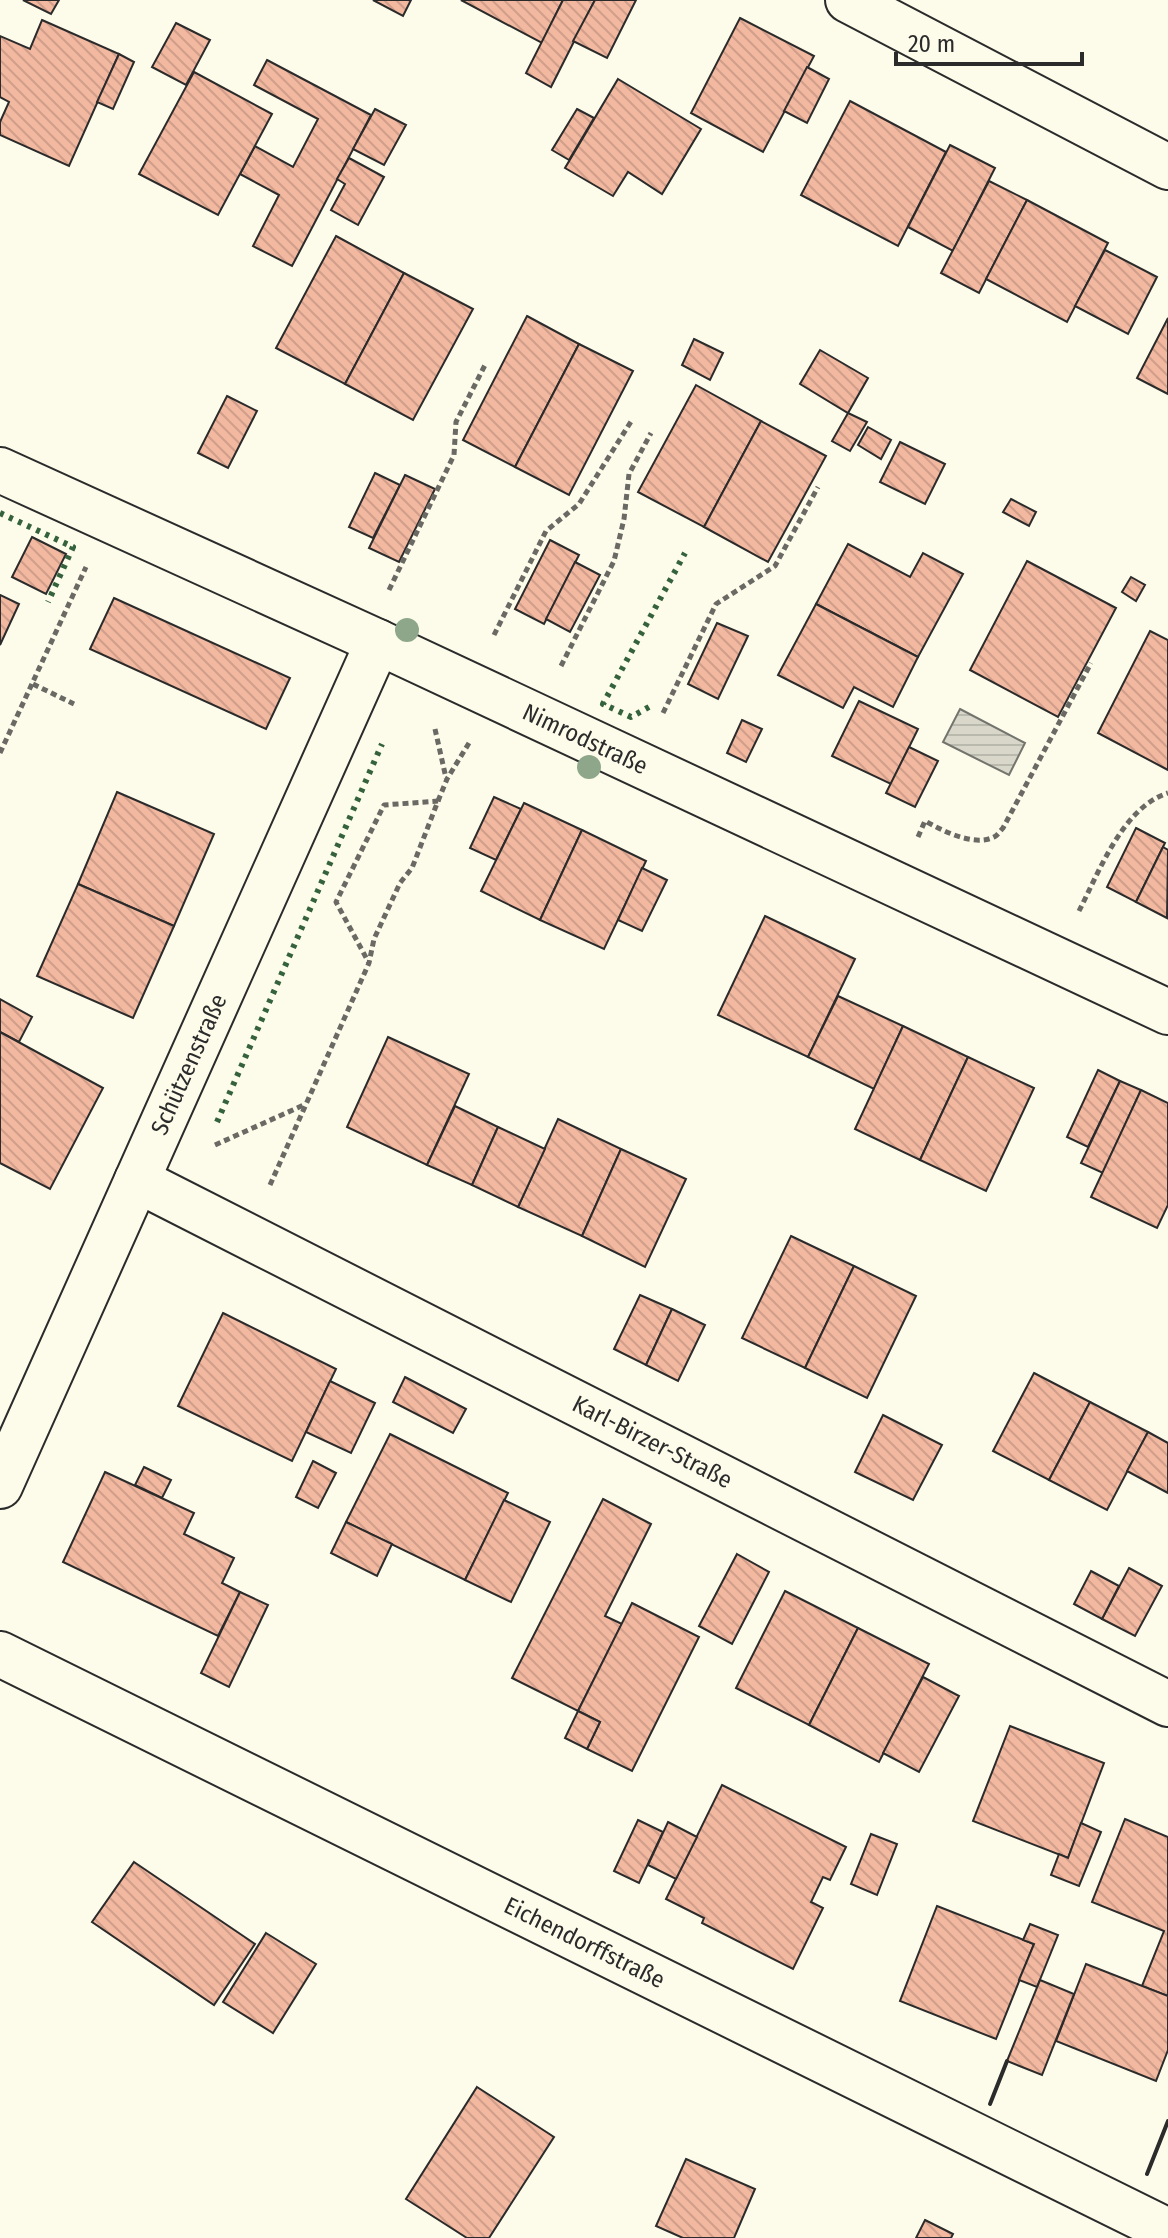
<svg xmlns="http://www.w3.org/2000/svg" width="1168" height="2238" font-family="'Fira Sans Condensed',sans-serif">
<style>
.water{fill:url(#water-rules);stroke:#74746e;stroke-width:2}
.building{fill:url(#building-back-hatch);stroke:#2b2b2b;stroke-width:2}
.lines{fill:none;stroke-linecap:round;stroke-linejoin:round}
.minor-casing{stroke:#2b2b2b;stroke-width:48}
.path{stroke:#6a6964;stroke-width:5;stroke-dasharray:6 4;stroke-linecap:butt}
.minor{stroke:#fdfbea;stroke-width:44}
.hedge{stroke:#34623c;stroke-width:6;stroke-dasharray:4 6;stroke-linecap:butt}
.wall{stroke:#2b2b2b;stroke-width:4}
.tree{fill:#8ea78a}
.labels{text-anchor:middle;dominant-baseline:central;stroke-width:6;stroke-linejoin:round;paint-order:stroke}
.street-label{font-size:24px;fill:#2b2b2b;stroke:#fdfbea}
</style>
<defs>
<pattern id="water-rules" width="6" height="5" patternUnits="userSpaceOnUse" patternTransform="scale(2)"><rect width="6" height="5" fill="#d8d7c9"/><path d="M0 2.5h6" fill="none" stroke="#bab9ad"/></pattern>
<pattern id="building-back-hatch" width="6" height="6" patternUnits="userSpaceOnUse" patternTransform="scale(2)"><rect width="6" height="6" fill="#f2b8a0"/><path d="M-1 5l2 2M0 0l6 6M5-1l2 2" fill="none" stroke="#d09e8a"/></pattern>
</defs>
<rect width="100%" height="100%" fill="#fdfbea"/>
<path class="water" d="M960,709L1025,743L1009,775L943,742Z"/>
<g class="building">
<path d="M23,0H59L51,14Z"/>
<path d="M373,0H411L403,16Z"/>
<path d="M461,0H563L542,43Z"/>
<path d="M563,0H595L551,87L526,73Z"/>
<path d="M595,0H636L607,58L573,41Z"/>
<path d="M740,18L814,56L763,152L691,113Z"/>
<path d="M42,20L119,54L69,166L0,135V122L9,102L0,97V36L30,49Z"/>
<path d="M176,23L210,40L186,85L152,67Z"/>
<path d="M119,54L134,62L113,109L97,102Z"/>
<path d="M267,60L371,115L292,266L253,246L279,195L240,174L255,146L293,167L318,119L254,85Z"/>
<path d="M807,67L829,79L807,123L784,111Z"/>
<path d="M194,72L272,114L218,215L139,174Z"/>
<path d="M618,79L701,129L662,194L628,172L613,196L565,168Z"/>
<path d="M850,101L946,152L898,246L801,195Z"/>
<path d="M375,109L406,125L384,165L353,149Z"/>
<path d="M577,109L594,118L569,160L552,150Z"/>
<path d="M950,145L995,168L953,251L908,227Z"/>
<path d="M349,158L384,177L358,225L331,210L345,184L337,179Z"/>
<path d="M989,181L1027,200L979,293L941,273Z"/>
<path d="M1027,200L1108,243L1067,322L986,279Z"/>
<path d="M336,236L404,273L345,384L276,348Z"/>
<path d="M1105,250L1157,277L1128,334L1075,306Z"/>
<path d="M404,273L473,309L413,420L345,384Z"/>
<path d="M527,316L579,344L515,467L463,440Z"/>
<path d="M1168,318V394L1137,378Z"/>
<path d="M694,339L723,353L710,380L682,365Z"/>
<path d="M579,344L633,371L569,495L515,467Z"/>
<path d="M820,350L868,378L848,413L800,384Z"/>
<path d="M696,385L761,421L704,527L638,492Z"/>
<path d="M227,396L257,411L228,468L198,453Z"/>
<path d="M848,413L867,422L850,451L832,441Z"/>
<path d="M761,421L826,456L768,562L704,527Z"/>
<path d="M868,427L891,440L881,459L858,445Z"/>
<path d="M900,442L945,464L925,504L880,482Z"/>
<path d="M375,473L400,485L373,538L349,527Z"/>
<path d="M405,475L435,489L399,562L369,548Z"/>
<path d="M1011,499L1036,512L1029,526L1003,512Z"/>
<path d="M32,537L66,554L46,594L12,577Z"/>
<path d="M550,540L579,555L544,624L515,609Z"/>
<path d="M848,544L910,577L923,553L963,574L918,657L816,604Z"/>
<path d="M1027,561L1116,608L1058,717L970,670Z"/>
<path d="M575,562L600,575L570,632L546,619Z"/>
<path d="M1131,577L1145,585L1136,601L1122,592Z"/>
<path d="M0,595L19,604L0,645Z"/>
<path d="M114,598L290,678L266,729L90,649Z"/>
<path d="M816,604L918,657L893,707L854,687L843,708L778,675Z"/>
<path d="M717,623L748,636L718,699L688,684Z"/>
<path d="M1150,631L1168,640V770L1098,733Z"/>
<path d="M859,701L918,729L891,784L832,756Z"/>
<path d="M742,720L762,729L746,762L727,753Z"/>
<path d="M909,747L938,761L915,807L886,793Z"/>
<path d="M117,792L214,834L174,926L78,884Z"/>
<path d="M494,797L521,809L496,860L470,848Z"/>
<path d="M524,803L582,830L540,920L481,891Z"/>
<path d="M1136,828L1165,843L1136,902L1107,887Z"/>
<path d="M582,830L646,861L604,949L540,920Z"/>
<path d="M1163,847L1168,850L1167,918L1136,902Z"/>
<path d="M642,868L667,880L642,931L618,920Z"/>
<path d="M78,884L174,926L133,1018L37,976Z"/>
<path d="M765,916L855,959L808,1057L718,1015Z"/>
<path d="M838,996L903,1026L874,1089L808,1057Z"/>
<path d="M0,999L32,1017L19,1042L0,1032Z"/>
<path d="M903,1026L968,1057L920,1160L855,1129Z"/>
<path d="M0,1032L103,1088L50,1189L0,1163Z"/>
<path d="M388,1037L469,1074L427,1165L347,1127Z"/>
<path d="M968,1057L1034,1088L986,1191L920,1160Z"/>
<path d="M1098,1070L1120,1081L1088,1147L1067,1137Z"/>
<path d="M1120,1081L1141,1090L1103,1173L1081,1163Z"/>
<path d="M1141,1090L1168,1103V1205L1157,1228L1091,1197Z"/>
<path d="M455,1106L498,1127L472,1185L427,1165Z"/>
<path d="M558,1119L621,1149L582,1236L518,1207Z"/>
<path d="M498,1127L545,1149L518,1207L472,1185Z"/>
<path d="M621,1149L686,1179L645,1267L582,1236Z"/>
<path d="M791,1236L854,1266L805,1368L742,1338Z"/>
<path d="M854,1266L916,1296L867,1398L805,1368Z"/>
<path d="M640,1295L672,1309L646,1365L614,1349Z"/>
<path d="M672,1309L705,1325L678,1381L646,1365Z"/>
<path d="M223,1313L336,1369L292,1461L178,1406Z"/>
<path d="M1034,1373L1090,1402L1049,1480L993,1451Z"/>
<path d="M405,1377L466,1409L453,1433L393,1402Z"/>
<path d="M330,1381L375,1403L351,1453L306,1432Z"/>
<path d="M1090,1402L1148,1432L1107,1510L1049,1480Z"/>
<path d="M883,1415L942,1445L913,1500L855,1472Z"/>
<path d="M1148,1432L1168,1443V1493L1127,1471Z"/>
<path d="M390,1434L508,1493L465,1580L346,1522Z"/>
<path d="M313,1461L336,1473L318,1508L296,1497Z"/>
<path d="M144,1467L171,1480L162,1498L135,1485Z"/>
<path d="M105,1472L194,1513L184,1534L234,1558L222,1583L240,1592L218,1636L63,1562Z"/>
<path d="M603,1499L651,1524L605,1616L622,1624L578,1711L512,1678Z"/>
<path d="M504,1500L550,1522L511,1602L465,1580Z"/>
<path d="M346,1522L392,1544L377,1576L331,1553Z"/>
<path d="M737,1554L769,1572L732,1644L699,1626Z"/>
<path d="M1129,1568L1162,1586L1135,1636L1102,1619Z"/>
<path d="M1091,1571L1119,1586L1102,1619L1074,1604Z"/>
<path d="M785,1591L858,1628L809,1725L736,1688Z"/>
<path d="M240,1592L268,1605L229,1687L201,1673Z"/>
<path d="M632,1603L699,1637L632,1771L587,1749L600,1722L578,1711Z"/>
<path d="M858,1628L929,1664L879,1762L809,1725Z"/>
<path d="M923,1677L959,1696L919,1772L883,1753Z"/>
<path d="M578,1711L600,1722L587,1749L565,1738Z"/>
<path d="M1010,1726L1104,1763L1068,1858L973,1821Z"/>
<path d="M722,1785L846,1847L830,1880L823,1877L811,1902L823,1908L793,1969L702,1923L704,1918L666,1899Z"/>
<path d="M1125,1819L1168,1837V1996L1142,1986L1164,1931L1092,1902Z"/>
<path d="M638,1820L663,1832L639,1883L614,1871Z"/>
<path d="M668,1822L697,1837L676,1879L648,1865Z"/>
<path d="M1081,1823L1101,1832L1079,1886L1051,1875L1059,1854L1068,1858Z"/>
<path d="M871,1834L897,1844L877,1895L851,1884Z"/>
<path d="M134,1862L255,1944L214,2005L92,1922Z"/>
<path d="M937,1906L1034,1944L996,2039L900,2001Z"/>
<path d="M1030,1924L1058,1935L1037,1987L1019,1980L1034,1944L1023,1940Z"/>
<path d="M266,1933L316,1964L273,2033L223,2002Z"/>
<path d="M1086,1964L1168,1996V2050L1156,2081L1056,2041Z"/>
<path d="M1040,1980L1074,1994L1042,2075L1007,2061Z"/>
<path d="M477,2087L554,2137L489,2238H467L406,2199Z"/>
<path d="M686,2159L755,2189L734,2238H683L656,2226Z"/>
<path d="M925,2220L953,2234L951,2238H916Z"/>
</g>
<g class="lines">
<defs>
<g id="minor">
<path d="M848,0L1168,167"/>
<path id="s1" d="M0,470L378,642L1168,1012"/>
<path id="s2" d="M137,1180L1168,1704"/>
<path id="s3" d="M0,1486L378,642"/>
<path id="s4" d="M0,1654L1168,2231"/>
</g>
</defs>
<use href="#minor" class="minor-casing"/>
<g class="path">
<path d="M389,590L454,455L456,422L485,365"/>
<path d="M494,635L546,531L579,504L632,420"/>
<path d="M561,666L614,561L624,519L629,474L651,433"/>
<path d="M33,684L74,704"/>
<path d="M663,713L716,604L775,566L818,487"/>
<path d="M435,729L446,778"/>
<path d="M0,753L86,567"/>
<path d="M438,801L447,779L469,743"/>
<path d="M918,837L925,821C943,831 974,847 994,837C998,835 1000,831 1003,828L1091,663"/>
<path d="M1079,911C1099,872 1123,807 1168,793"/>
<path d="M215,1145L306,1104"/>
<path d="M270,1185L369,963L374,939L400,883L412,868L438,801L384,805L336,902L369,963"/>
</g>
<use href="#minor" class="minor"/>
<g class="hedge">
<path d="M0,513L73,547L48,602"/>
<path d="M649,707L631,717L603,704L685,553"/>
<path d="M217,1122L382,744"/>
</g>
<g class="wall">
<path d="M990,2104L1007,2061"/>
<path d="M1147,2174L1168,2121"/>
</g>
</g>
<g class="tree">
<circle cx="407" cy="630" r="12"/>
<circle cx="589" cy="767" r="12"/>
</g>
<g class="labels">
<g class="street-label">
<text stroke="none"><textPath href="#s1" startOffset="644">Nimrodstraße</textPath></text>
<text stroke="none"><textPath href="#s3" startOffset="462">Schützenstraße</textPath></text>
<text stroke="none"><textPath href="#s2" startOffset="578">Karl-Birzer-Straße</textPath></text>
<text stroke="none"><textPath href="#s4" startOffset="652">Eichendorffstraße</textPath></text>
</g>
</g>
<path d="M896 52v12h186v-12" fill="none" stroke="#2b2b2b" stroke-width="4"/>
<text x="908" y="52" font-size="24" fill="#2b2b2b" stroke="#fdfbea" stroke-width="6" paint-order="stroke">20 m</text>
</svg>
